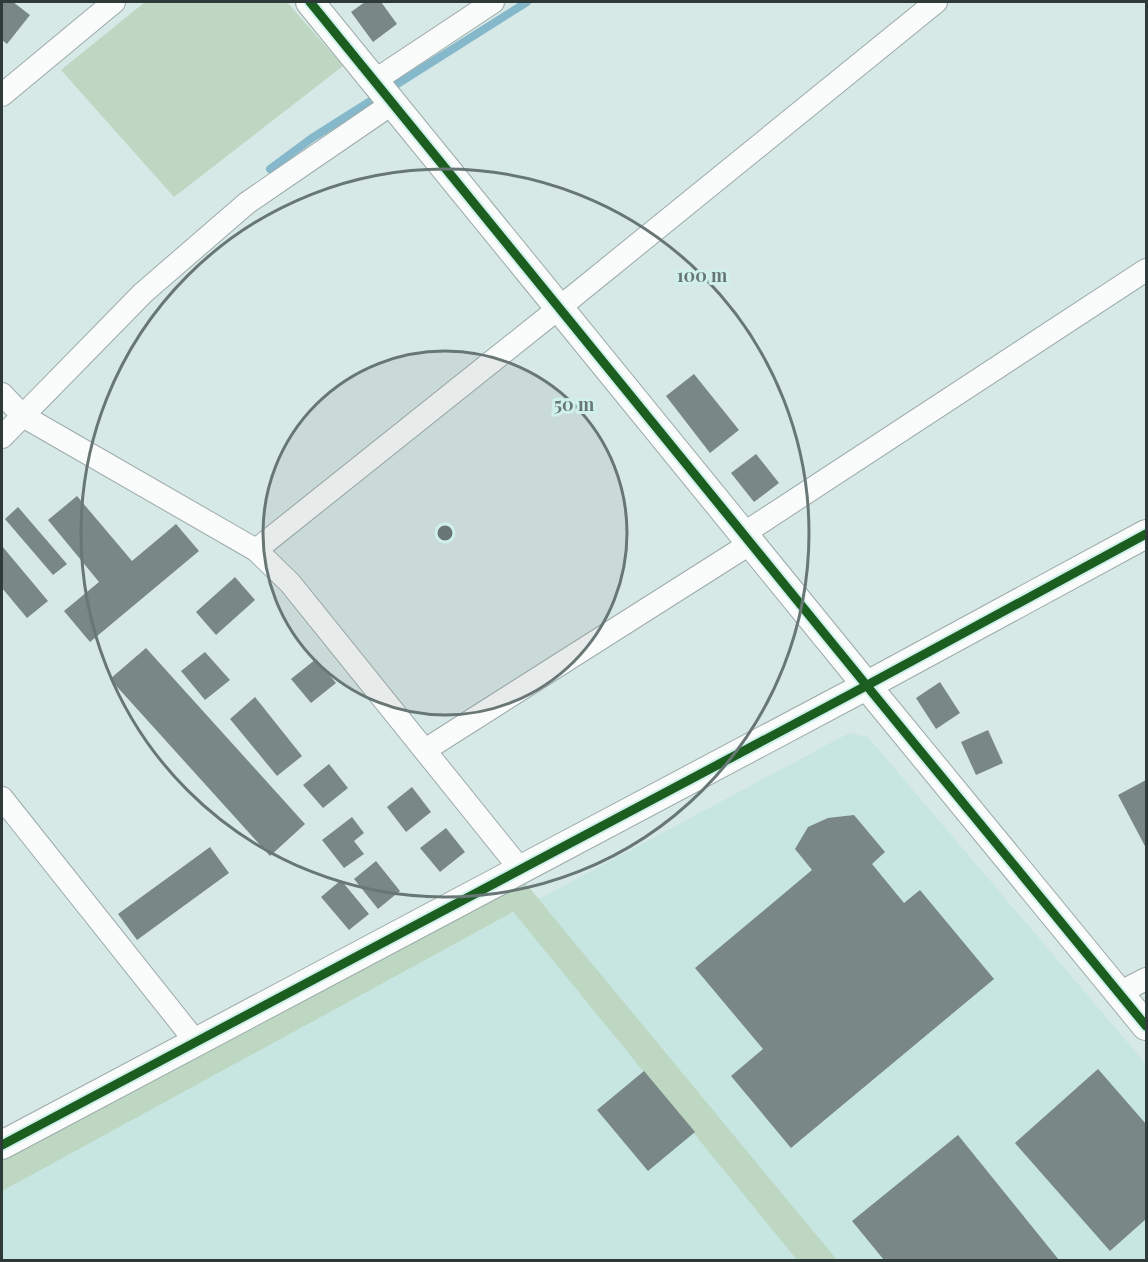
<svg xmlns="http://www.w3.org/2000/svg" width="1148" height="1262" font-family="'Playfair Display',serif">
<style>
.built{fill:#c7e6e1}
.green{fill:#bdd7c2}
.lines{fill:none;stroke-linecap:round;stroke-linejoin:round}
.stream{stroke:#86b8cb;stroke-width:8}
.building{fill:#798786}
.minor-casing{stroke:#9caaa8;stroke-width:24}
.tertiary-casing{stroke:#9caaa8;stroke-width:30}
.minor{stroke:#f9fcfb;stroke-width:22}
.tertiary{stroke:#f9fcfb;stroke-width:28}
.cycleway-casing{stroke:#d0f0ec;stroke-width:13}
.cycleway{stroke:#1b5e20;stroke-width:9}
.ring{fill:none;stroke:#687775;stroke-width:3}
.centre{fill:#687775;stroke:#d0f0ec;stroke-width:3}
.ring-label{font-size:18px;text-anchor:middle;font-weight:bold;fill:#687775;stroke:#d0f0ec;stroke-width:6;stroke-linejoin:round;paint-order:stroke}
</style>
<rect width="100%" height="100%" fill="#d7e9e6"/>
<path class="built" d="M849,733L868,737L1146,1064V1260H2V1186Z"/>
<g class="green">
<path d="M145,2H287L343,66L174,197L61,70Z"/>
<path d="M522,879L837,1260H797L507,904L513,912L2,1191V1155Z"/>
</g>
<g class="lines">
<path class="stream" d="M270,169L312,138L527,2"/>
</g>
<g class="building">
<path d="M2,2H13L30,15L7,44L2,40Z"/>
<path d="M365,2H381L397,24L373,42L351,12Z"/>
<path d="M694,374L739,430L710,453L666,396Z"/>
<path d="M756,454L779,483L754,502L731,473Z"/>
<path d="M77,496L132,561L176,524L199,551L90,642L64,611L99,582L48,520Z"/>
<path d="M18,507L67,564L53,575L5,519Z"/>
<path d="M2,546L48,601L27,618L2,588Z"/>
<path d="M235,577L255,600L216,635L196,612Z"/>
<path d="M146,648L305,824L270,856L110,679Z"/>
<path d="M205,652L230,680L205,700L181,671Z"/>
<path d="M316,659L336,683L311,703L291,679Z"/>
<path d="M940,682L960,713L936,729L916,698Z"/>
<path d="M255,697L302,756L277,776L230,719Z"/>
<path d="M988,730L1003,763L976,775L961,742Z"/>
<path d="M329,764L348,788L323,808L303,785Z"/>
<path d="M1146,780V848L1118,795Z"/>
<path d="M412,787L431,812L406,832L387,807Z"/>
<path d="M854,815L885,852L872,864L904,903L920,890L994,979L791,1148L731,1076L763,1049L695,968L812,870L795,849L808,827L828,818Z"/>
<path d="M352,817L364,833L354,841L364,854L344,868L322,840Z"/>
<path d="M446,828L465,852L440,872L420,848Z"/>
<path d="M210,847L229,873L137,940L118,914Z"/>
<path d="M376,861L400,891L378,909L354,879Z"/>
<path d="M341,880L369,914L349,930L321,897Z"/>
<path d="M1098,1069L1146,1124V1219L1110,1251L1015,1143Z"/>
<path d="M644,1071L695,1132L648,1171L597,1110Z"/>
<path d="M958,1135L1059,1260H884L852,1221Z"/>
</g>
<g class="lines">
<defs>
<g id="minor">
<path d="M374,81L493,2"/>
<path d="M2,95L114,2"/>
<path d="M2,394L23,416L256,550L290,583L521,870"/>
<path d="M2,437L143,293L247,203L393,103"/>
<path d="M743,534L1146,270"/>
<path d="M256,550L559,308L936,2"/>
<path d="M425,750L751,543"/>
<path d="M2,798L196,1042"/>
<path d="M1119,993L1146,979"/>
</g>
<g id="tertiary">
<path d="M310,2L867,686L1146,1026"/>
<path d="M2,1145L851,694L1146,534"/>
</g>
</defs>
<use href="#minor" class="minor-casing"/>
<use href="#tertiary" class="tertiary-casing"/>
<use href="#minor" class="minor"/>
<use href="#tertiary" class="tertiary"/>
<defs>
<g id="cycleway">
<path d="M310,2L867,686L1146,1026"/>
<path d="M2,1145L851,694L1146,534"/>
</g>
</defs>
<use href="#cycleway" class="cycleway-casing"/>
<use href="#cycleway" class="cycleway"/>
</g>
<circle cx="445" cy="533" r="182" fill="#687775" fill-opacity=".12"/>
<g class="ring">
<circle cx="445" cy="533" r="182"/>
<circle cx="445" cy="533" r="364"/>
</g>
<circle cx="445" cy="533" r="9" class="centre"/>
<g class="ring-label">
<text x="702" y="282">100 m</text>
<text x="574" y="411">50 m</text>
</g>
<rect width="1148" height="1262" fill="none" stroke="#2d3a38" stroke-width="6"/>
</svg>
